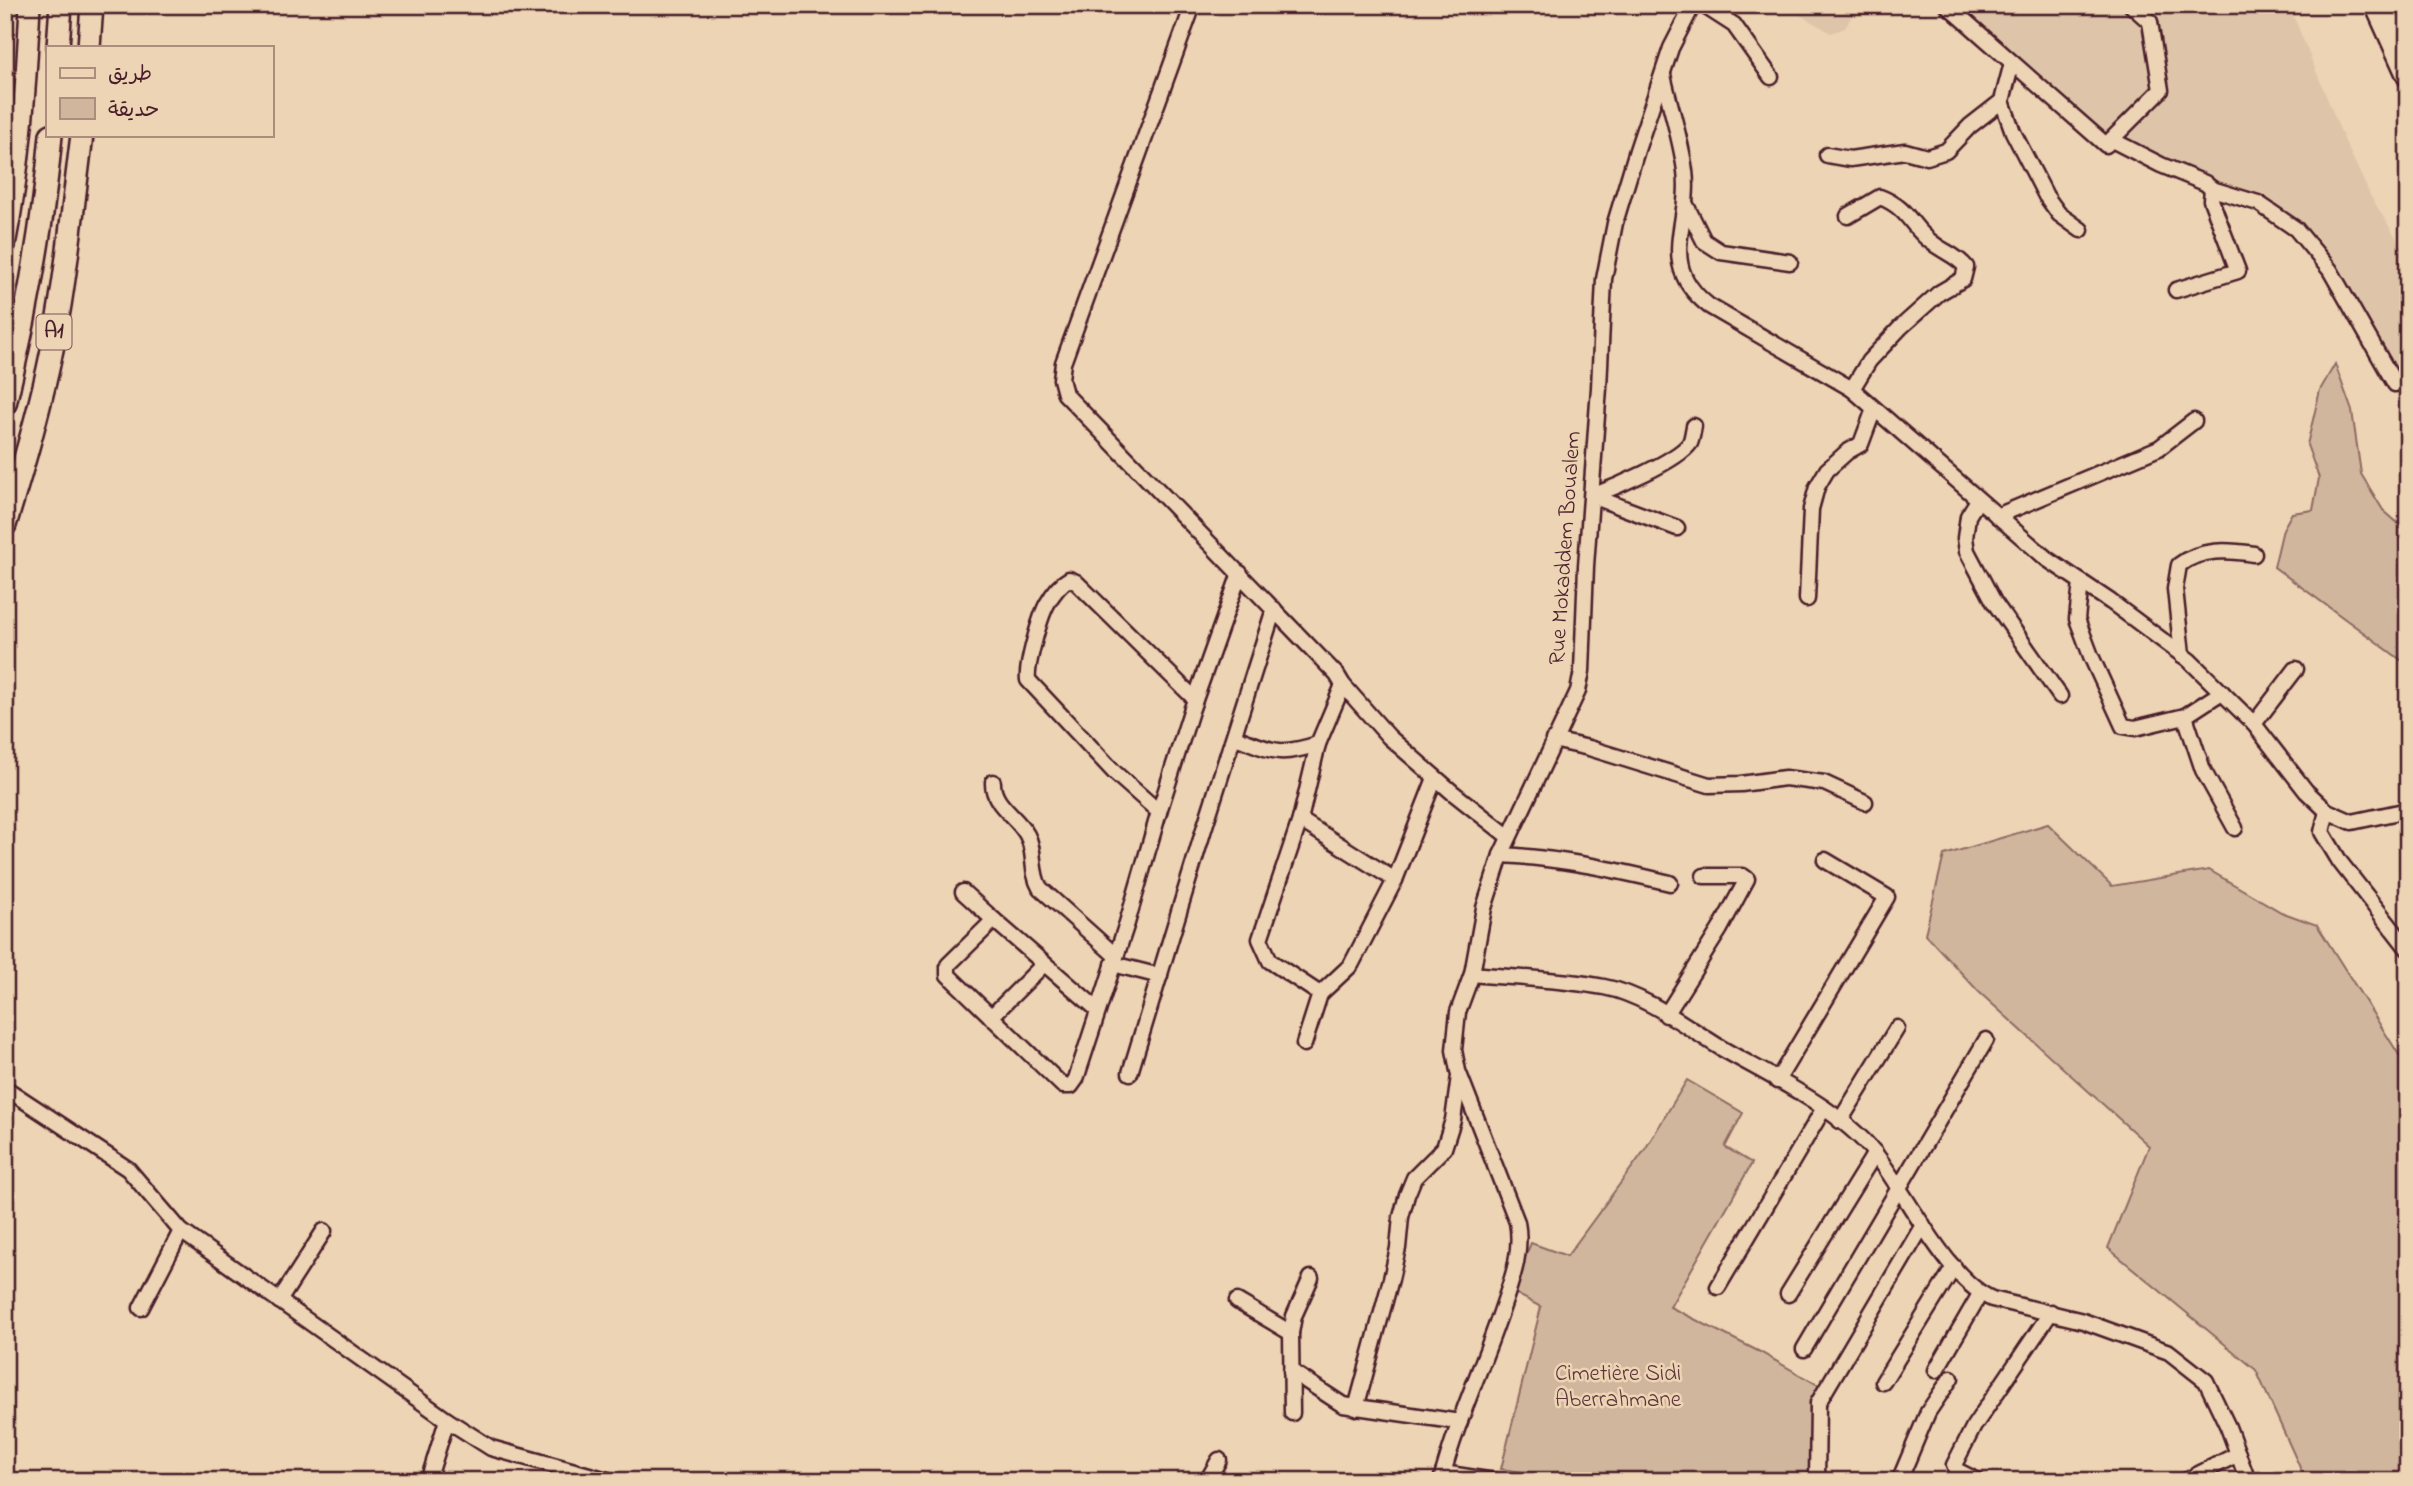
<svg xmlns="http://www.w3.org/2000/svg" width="2413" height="1486" font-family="'Indie Flower','Playpen Sans Arabic',sans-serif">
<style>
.built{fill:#dec5a9}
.green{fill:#d1b69e;stroke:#8e6a64;stroke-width:2}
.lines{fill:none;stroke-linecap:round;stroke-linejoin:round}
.minor-casing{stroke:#4a1f2b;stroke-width:19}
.major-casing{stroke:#4a1f2b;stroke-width:24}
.highway-casing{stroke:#4a1f2b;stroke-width:26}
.minor{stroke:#ecd4b4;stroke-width:14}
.major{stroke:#ecd4b4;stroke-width:19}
.highway{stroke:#ecd4b4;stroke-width:21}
.labels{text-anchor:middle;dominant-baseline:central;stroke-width:5;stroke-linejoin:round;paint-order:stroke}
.shield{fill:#ecd4b4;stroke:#7b5554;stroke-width:2}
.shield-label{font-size:21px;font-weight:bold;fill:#4a1f2b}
.street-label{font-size:23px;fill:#4a1f2b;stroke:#ecd4b4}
.park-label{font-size:23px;fill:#5e363c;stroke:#ecd4b4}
</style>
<rect width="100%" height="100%" fill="#ecd4b4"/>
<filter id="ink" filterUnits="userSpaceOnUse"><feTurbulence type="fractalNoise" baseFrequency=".0143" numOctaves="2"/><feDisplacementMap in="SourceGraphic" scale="14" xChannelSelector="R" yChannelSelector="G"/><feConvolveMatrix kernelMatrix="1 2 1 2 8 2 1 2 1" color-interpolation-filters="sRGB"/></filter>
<g filter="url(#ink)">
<g class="built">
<path d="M1783,5H1858L1845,28L1831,33Z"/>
<path d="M1956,5H2289L2343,137L2371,197L2408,257V399L2323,251L2252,197L2117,150Z"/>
</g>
<g class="green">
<path d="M2335,364L2352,411L2361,474L2383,510L2408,532V665L2274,567L2283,529L2292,513L2313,510L2319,478L2307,445L2320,390Z"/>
<path d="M2048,824L2112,886L2209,870L2281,912L2317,925L2408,1069V1481H2306L2256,1370L2108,1248L2149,1146L1979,992L1925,934L1944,855Z"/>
<path d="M1687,1080L1743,1113L1725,1147L1752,1163L1670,1307L1760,1352L1823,1388L1811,1481H1590L1501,1469L1541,1307L1511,1291L1531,1243L1567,1256L1644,1151Z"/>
</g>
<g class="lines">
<defs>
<g id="minor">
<path d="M1193,5L1063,363L1061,379L1065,394L1337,675L1343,685L1389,737L1452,792L1509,837"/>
<path d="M1703,5L1734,25L1771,77"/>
<path d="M1947,5L2106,145L2161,90L2150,22L2131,5"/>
<path d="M1663,75C1670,107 1681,139 1685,171C1692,224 1655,264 1709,306L1852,389L2047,559L2111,602L2189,660L2254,724L2306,791L2327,811L2352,822L2408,810"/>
<path d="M2002,101L2013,132L2046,196L2059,214L2081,230"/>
<path d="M2112,140L2161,165L2205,183L2212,189L2258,203L2296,229L2330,270L2395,384"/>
<path d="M1827,155L1850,159L1905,151L1927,157L1946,151L1970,126L2002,101L2012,63"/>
<path d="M1686,205L1704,241L1721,252L1790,262"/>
<path d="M1848,216L1880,197C1911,209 1910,228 1934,244C1946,253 1957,256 1966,267L1963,279L1939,293L1901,327L1869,361L1852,389"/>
<path d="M2176,290L2238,271L2211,200L2212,189"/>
<path d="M1592,496C1613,488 1678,461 1690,443C1692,439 1693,431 1694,426"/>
<path d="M1592,496L1677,528"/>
<path d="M1978,500L1968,516L1965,538L1967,551L1994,602L2060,696"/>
<path d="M1997,516L2159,448L2194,421"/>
<path d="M2081,582L2077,619L2091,656L2123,726L2135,728L2185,716L2222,692"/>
<path d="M1807,599L1811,509L1817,487L1827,470L1847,452L1861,444L1874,409"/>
<path d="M2182,655L2175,589L2179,565C2201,548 2228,550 2254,554"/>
<path d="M2185,716L2203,770L2235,828"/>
<path d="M2254,724L2296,669"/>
<path d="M1235,737C1273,751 1277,757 1318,744"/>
<path d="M1553,740L1589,748L1709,785L1741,784L1785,778L1824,783L1865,802"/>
<path d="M993,782C992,805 1017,816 1027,835C1036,851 1030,871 1040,888L1116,956"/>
<path d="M2327,811L2322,832L2340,862L2408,949"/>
<path d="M1159,812L1115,773L1028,680C1026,666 1040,617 1047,604C1052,595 1060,584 1069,579L1076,582L1195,699"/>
<path d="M1300,820L1395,880"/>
<path d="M1501,855C1560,858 1612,869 1670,883"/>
<path d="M963,892L994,920L948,965V975L1063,1086H1071L1076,1079L1127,923L1159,812L1191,711L1240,573"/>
<path d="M994,920L1098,1010"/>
<path d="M1113,964L1160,976"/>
<path d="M1472,974C1515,978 1561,979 1604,987C1646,995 1685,1026 1721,1048C1771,1077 1837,1107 1874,1152C1905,1191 1947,1280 1992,1299L2083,1321L2169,1352L2206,1381L2228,1427L2248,1481"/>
<path d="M1320,994L1351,965L1395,880L1435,778"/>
<path d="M1666,1015L1720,929L1747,879L1743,876H1704"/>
<path d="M991,1017L1044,964"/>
<path d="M1304,1044L1320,994L1270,961L1260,939L1300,820L1318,744L1343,685"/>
<path d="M1130,1073L1204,829L1274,609"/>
<path d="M1777,1081L1887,897L1825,860"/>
<path d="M5,1088L128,1169L181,1231L447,1420L491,1448L611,1481"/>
<path d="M1840,1121L1897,1028"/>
<path d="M1718,1287L1824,1108"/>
<path d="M1788,1294L1875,1153"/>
<path d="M279,1301L324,1231"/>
<path d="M1237,1301L1291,1333"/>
<path d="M141,1308L181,1231"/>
<path d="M1804,1349L1986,1040"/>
<path d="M1936,1370L1980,1294"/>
<path d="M1291,1371L1343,1405L1460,1422"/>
<path d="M1883,1382L1954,1267"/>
<path d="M1356,1408L1391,1279L1398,1248L1401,1217L1407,1195L1414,1178L1444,1148L1453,1120L1459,1076"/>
<path d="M1292,1413L1291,1333L1294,1316L1311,1278"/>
<path d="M1443,1473L1494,1481"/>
<path d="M428,1481L447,1420"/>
<path d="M1207,1481L1219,1460"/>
<path d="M1441,1481C1456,1423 1482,1368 1501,1312C1511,1282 1523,1253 1517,1222L1458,1071L1454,1050L1458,1012L1472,974L1484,908L1501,855L1578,691L1582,671L1586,566L1599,388L1604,279L1615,223L1637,150L1671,48L1693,5"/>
<path d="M1817,1481L1818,1403L1923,1225"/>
<path d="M1899,1481L1928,1412L1951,1378"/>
<path d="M1978,1481L1956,1470L1954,1465L1974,1426L2051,1312"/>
<path d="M2185,1481L2238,1454"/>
</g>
<path id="major" d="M5,245C21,166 26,86 30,5"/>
<g id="highway">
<path d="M2376,5L2408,76"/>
<path d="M2394,5L2408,36"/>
<path d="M58,47L61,5"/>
<path d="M89,47L92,5"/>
<path d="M5,404C27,315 43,226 51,135"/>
<path d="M5,525C21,474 36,422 48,369C65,292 72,213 82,135"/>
</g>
</defs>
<use href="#minor" class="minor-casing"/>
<use href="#major" class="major-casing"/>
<use href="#highway" class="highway-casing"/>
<use href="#minor" class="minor"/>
<use href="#major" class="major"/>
<use href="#highway" class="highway"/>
</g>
</g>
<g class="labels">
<rect class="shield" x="36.5" y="314.5" width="35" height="35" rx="5"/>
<g class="shield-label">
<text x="54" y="332">A1</text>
</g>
<g class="street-label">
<text transform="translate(1566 548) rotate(-86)">Rue Mokaddem Boualem</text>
</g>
<g class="park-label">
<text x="1618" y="1374">Cimetière Sidi<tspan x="1618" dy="26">Aberrahmane</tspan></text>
</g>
</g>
<rect width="2413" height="1486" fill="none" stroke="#ecd4b4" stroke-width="28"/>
<rect x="14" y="14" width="2385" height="1458" fill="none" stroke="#4a1f2b" stroke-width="2.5" filter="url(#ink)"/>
<rect x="46" y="46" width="228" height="91" fill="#ecd4b4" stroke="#ab8c7d" stroke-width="2"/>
<rect x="60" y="68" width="35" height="10" fill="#ecd4b4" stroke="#ab8c7d" stroke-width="2"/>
<text x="108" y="80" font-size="21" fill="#4a1f2b">طريق</text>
<rect x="60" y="98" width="35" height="21" fill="#d1b69e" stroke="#ab8c7d" stroke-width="2"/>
<text x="108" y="116" font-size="21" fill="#4a1f2b">حديقة</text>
</svg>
